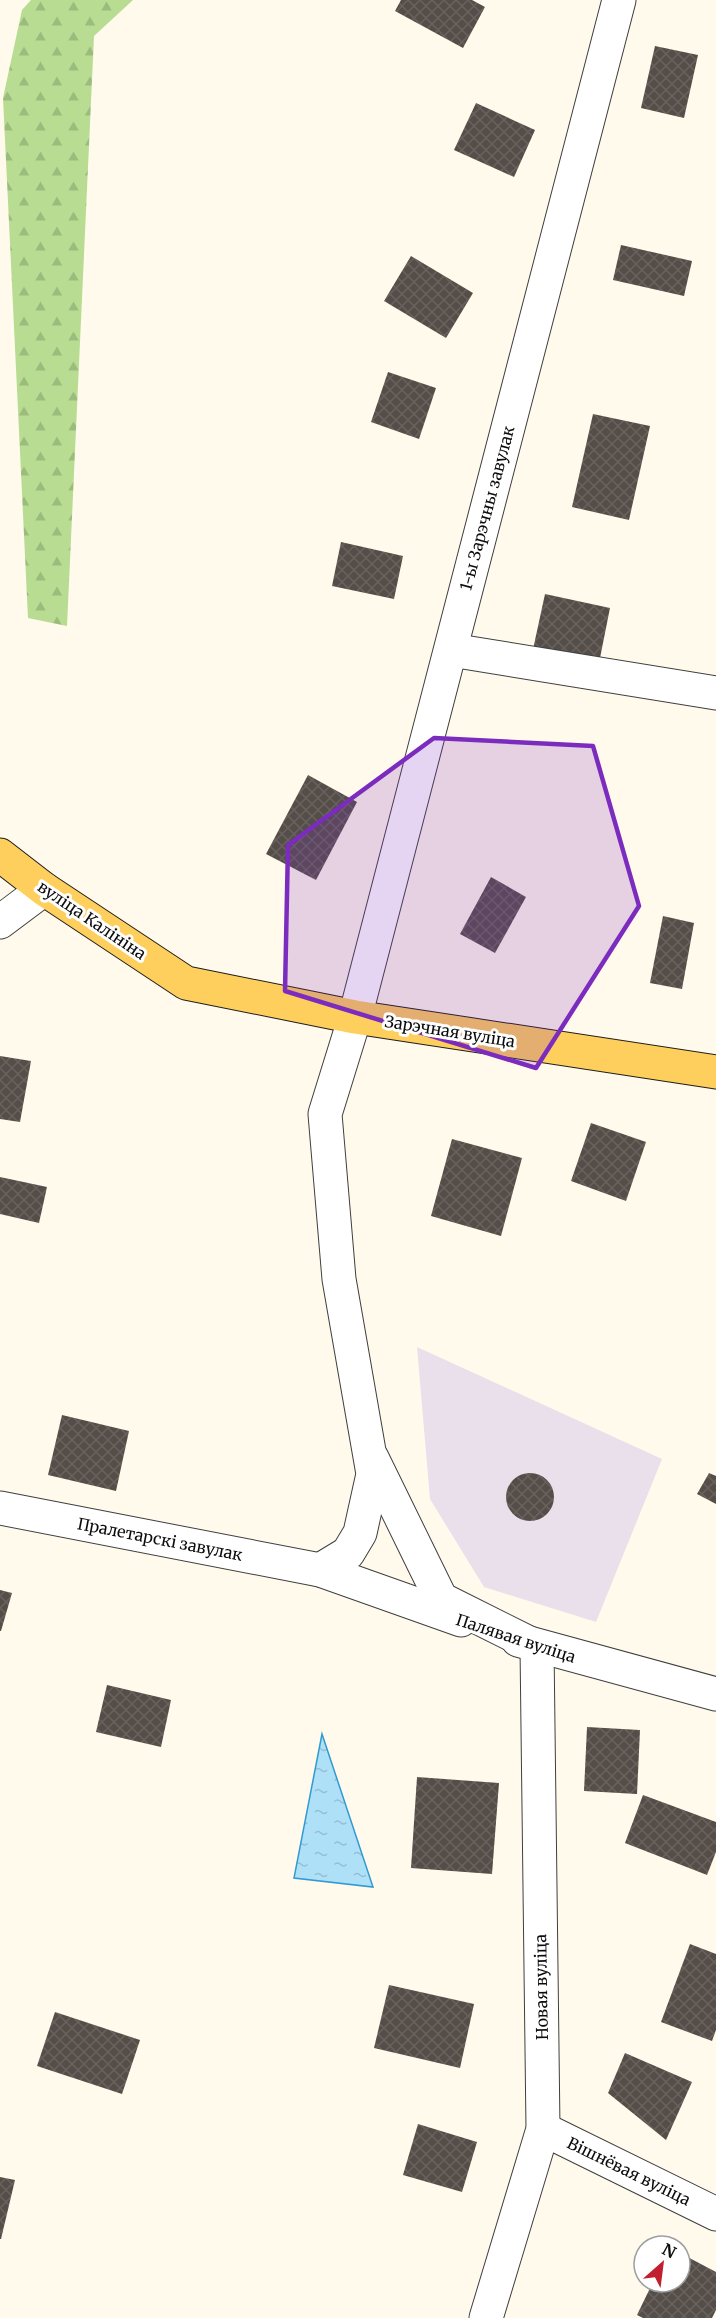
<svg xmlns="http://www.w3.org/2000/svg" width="716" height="2318" font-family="Merriweather,serif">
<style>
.industrial{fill:#eae0ec}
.forest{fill:url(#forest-firs)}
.water{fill:url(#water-ripples);stroke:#329ad2;stroke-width:1.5}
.building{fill:url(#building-cross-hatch)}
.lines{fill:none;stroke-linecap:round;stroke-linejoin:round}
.minor-casing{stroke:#3f3f3f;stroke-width:35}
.major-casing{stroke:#1d1d1d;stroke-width:35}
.minor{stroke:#fff;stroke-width:33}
.major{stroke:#fecf5d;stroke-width:33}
.marked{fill:#7b2cbf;fill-opacity:0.2;stroke:#7b2cbf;stroke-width:4.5;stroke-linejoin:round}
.labels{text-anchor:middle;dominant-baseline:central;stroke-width:6;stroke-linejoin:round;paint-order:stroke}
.street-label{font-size:16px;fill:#0c0c0c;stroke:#fff}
</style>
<defs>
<pattern id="forest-firs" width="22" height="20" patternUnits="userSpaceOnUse" patternTransform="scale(1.5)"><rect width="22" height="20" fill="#b7dc92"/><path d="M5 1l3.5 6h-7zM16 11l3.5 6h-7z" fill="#9cbc7d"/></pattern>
<pattern id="water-ripples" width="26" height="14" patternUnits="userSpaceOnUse" patternTransform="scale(1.5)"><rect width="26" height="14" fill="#aee0f8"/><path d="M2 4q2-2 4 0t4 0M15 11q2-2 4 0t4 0" fill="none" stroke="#94bfd3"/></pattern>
<pattern id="building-cross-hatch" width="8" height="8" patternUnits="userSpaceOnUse" patternTransform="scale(1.5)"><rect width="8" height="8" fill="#554d48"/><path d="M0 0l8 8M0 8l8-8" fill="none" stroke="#68625e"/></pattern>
</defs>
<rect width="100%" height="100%" fill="#fffaeb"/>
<path class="industrial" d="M417,1347L662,1459L596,1622L484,1587L430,1499Z"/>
<path class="forest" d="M31,0H133L94,36L67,626L28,618L3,98L22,10Z"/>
<path class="water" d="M322,1734L373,1887L294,1878Z"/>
<g class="building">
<path d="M401,0H472L485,7L463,48L395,11Z"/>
<path d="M655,46L698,55L684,118L641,108Z"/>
<path d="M476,103L535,130L514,177L454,150Z"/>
<path d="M621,245L692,261L684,296L613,280Z"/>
<path d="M411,256L473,293L446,338L384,301Z"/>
<path d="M388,372L436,388L419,439L371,422Z"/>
<path d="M593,414L650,426L629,520L572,507Z"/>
<path d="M341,542L403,556L394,599L332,586Z"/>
<path d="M545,594L610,608L598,668L532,654Z"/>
<path d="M308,775L357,802L316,880L266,854Z"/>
<path d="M491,877L526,897L495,953L460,934Z"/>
<path d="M663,916L694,923L682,989L650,983Z"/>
<path d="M0,1056L31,1061L20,1122L0,1119Z"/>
<path d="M591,1123L646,1142L626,1201L571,1181Z"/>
<path d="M452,1139L522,1158L501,1236L431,1216Z"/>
<path d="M0,1177L47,1187L39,1223L0,1214Z"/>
<path d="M62,1415L129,1431L116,1491L48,1475Z"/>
<circle cx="530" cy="1497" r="24"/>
<path d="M709,1473L716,1476V1504L697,1494Z"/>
<path d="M0,1590L12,1593L1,1631H0Z"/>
<path d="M107,1685L171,1700L161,1747L96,1732Z"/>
<path d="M587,1727L640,1730L637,1794L584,1791Z"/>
<path d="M417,1777L499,1783L492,1874L411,1868Z"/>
<path d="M643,1795L716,1822V1852L707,1875L625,1843Z"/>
<path d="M690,1944L716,1954V2030L712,2041L661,2022Z"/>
<path d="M389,1985L474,2004L460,2068L374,2048Z"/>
<path d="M55,2012L140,2040L122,2094L37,2066Z"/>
<path d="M625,2053L692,2082L666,2140L608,2093Z"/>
<path d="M418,2124L477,2142L462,2192L403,2175Z"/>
<path d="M0,2177L15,2180L1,2239H0Z"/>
<path d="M680,2253L716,2272V2310L712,2318H643L637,2315L653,2282H680Z"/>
</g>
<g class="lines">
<defs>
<g id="minor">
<path d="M451,650L716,693"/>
<path d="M0,922L44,889"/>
<path d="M372,1458L441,1599L537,1647L543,2129L486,2318"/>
<path d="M0,1508L320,1570L461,1620"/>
<path d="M320,1570L348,1553L360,1533L373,1474L339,1279L325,1114L355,1017L619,0"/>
<path d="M518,1640L716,1694"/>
<path d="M543,2129L716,2214"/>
</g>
<path id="major" d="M0,855L44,889L186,983L355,1017L716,1072"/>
</defs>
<use href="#minor" class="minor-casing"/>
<use href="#major" class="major-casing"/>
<use href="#minor" class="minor"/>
<use href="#major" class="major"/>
</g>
<path class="marked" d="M434,738L593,746L639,906L536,1068L285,991L288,845Z"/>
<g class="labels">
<g class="street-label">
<text transform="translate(487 508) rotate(-75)">1-ы Зарэчны завулак</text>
<text transform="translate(92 920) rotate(34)">вуліца Калініна</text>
<text transform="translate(450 1031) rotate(9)">Зарэчная вуліца</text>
<text transform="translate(160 1539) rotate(11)">Пралетарскі завулак</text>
<text transform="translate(516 1638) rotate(18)">Палявая вуліца</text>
<text transform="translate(541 1987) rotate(-91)">Новая вуліца</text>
<text transform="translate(629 2171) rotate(26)">Вішнёвая вуліца</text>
</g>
</g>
<g transform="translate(662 2264) rotate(28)"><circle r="28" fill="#ffffff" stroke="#9e9e9e" stroke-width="1.5"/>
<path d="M0-4.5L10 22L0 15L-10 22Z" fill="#c11f2f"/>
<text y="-9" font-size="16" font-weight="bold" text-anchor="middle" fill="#0c0c0c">N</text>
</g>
</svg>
